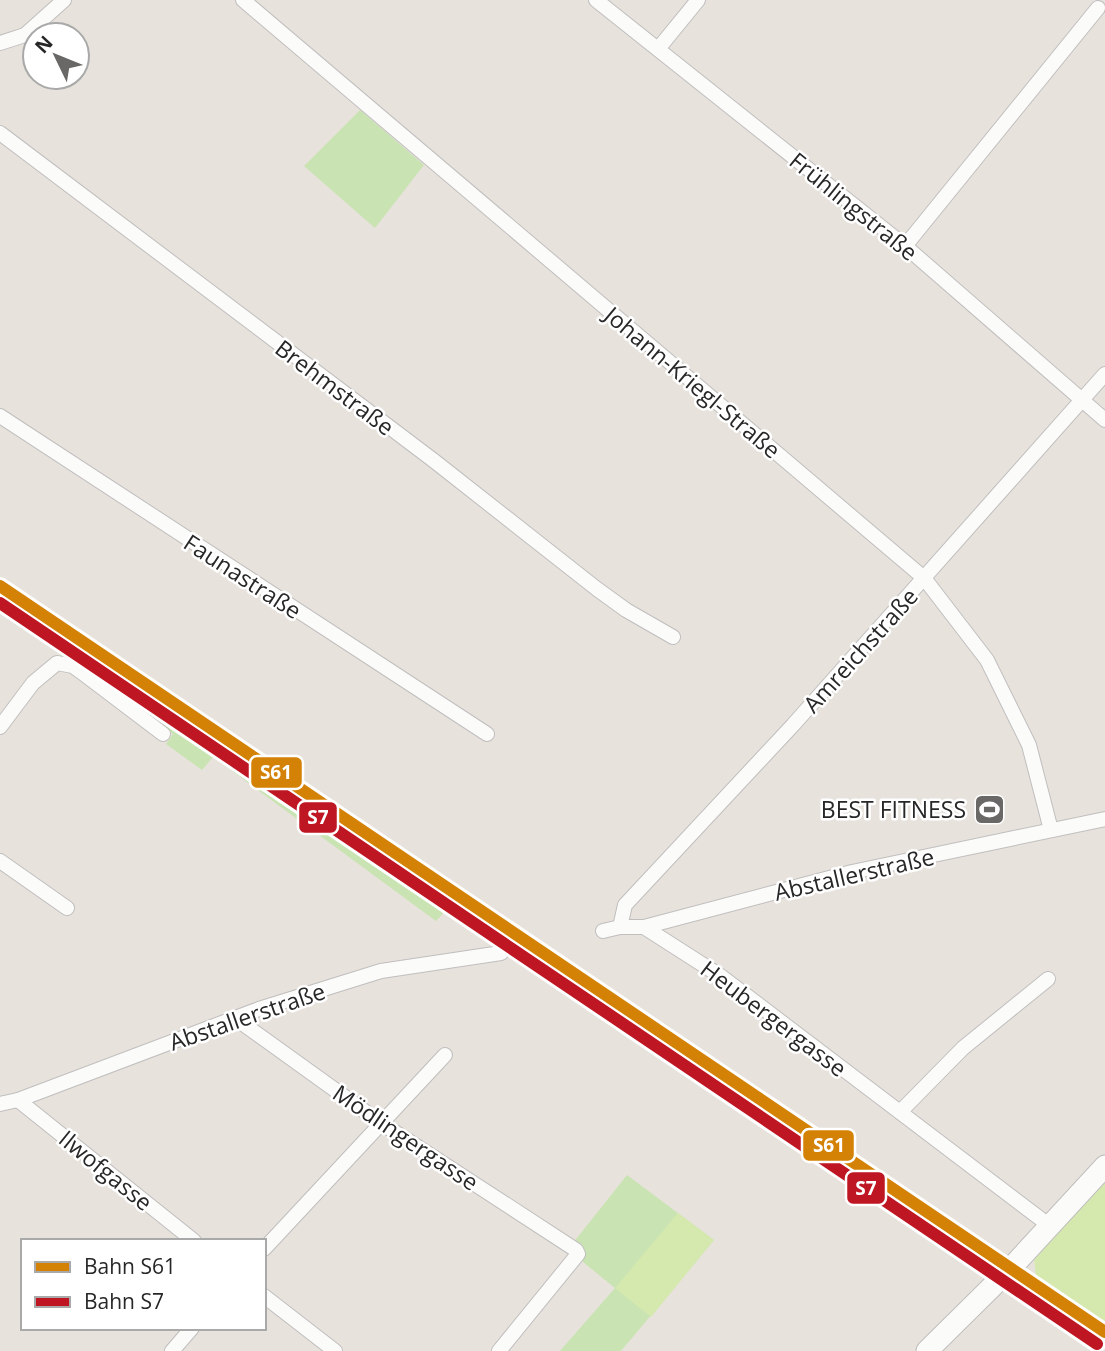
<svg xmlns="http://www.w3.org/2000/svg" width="1105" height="1351" font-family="'Open Sans',sans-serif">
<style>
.green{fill:#c9e4b2}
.pitch{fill:#d5e9af}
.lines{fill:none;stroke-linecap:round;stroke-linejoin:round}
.street-casing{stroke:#c0bebe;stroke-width:16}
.secondary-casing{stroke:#c0bebe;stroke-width:23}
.street{stroke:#fbfbfa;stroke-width:14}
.secondary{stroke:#fbfbfa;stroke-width:21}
.rail-1-casing{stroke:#fff;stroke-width:18}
.rail-2-casing{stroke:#fff;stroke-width:18}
.rail-1{stroke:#d48206;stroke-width:12}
.rail-2{stroke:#be1622;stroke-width:12}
.labels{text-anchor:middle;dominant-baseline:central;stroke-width:5;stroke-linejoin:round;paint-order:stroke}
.street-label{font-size:23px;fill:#272727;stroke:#fff}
.poi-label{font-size:23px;fill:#272727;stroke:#fff;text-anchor:end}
.line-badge{stroke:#fff;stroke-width:2.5}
.badge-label{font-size:19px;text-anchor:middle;font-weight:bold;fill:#fff}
</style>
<rect width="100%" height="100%" fill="#e7e2dc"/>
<g class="green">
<path d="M360,110L424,165L375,228L304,166Z"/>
<path d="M59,638L78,651L76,655L84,661L87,657L451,905L436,921L213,757L202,770L166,744L173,734L83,668L60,659Z"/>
<path d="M627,1175L714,1240L621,1351H560L615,1288L578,1258L573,1243Z"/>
</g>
<g class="pitch">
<path d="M1105,1180V1322L1036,1276L1034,1259Z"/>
<path d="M678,1213L714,1240L651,1317L615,1288Z"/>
</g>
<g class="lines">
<defs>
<g id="street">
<path d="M243,0L924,578L987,660L1029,745L1051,830"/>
<path d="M596,0L905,246L1105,420"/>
<path d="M0,43L25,35L64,0"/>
<path d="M658,49L698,0"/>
<path d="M0,133L433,460L597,589L626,610L673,637"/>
<path d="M905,246L1098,8"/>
<path d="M0,416L487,734"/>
<path d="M0,727L33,683L57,663L73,666L84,674L163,734"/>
<path d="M0,861L67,908"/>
<path d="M620,927L625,905L793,725L1105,374"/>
<path d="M644,927L722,977L1050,1226"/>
<path d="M603,931L620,927H644L852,872L1105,819"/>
<path d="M235,1018L381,1123L576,1250L578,1254L499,1351"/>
<path d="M18,1100L194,1241"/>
<path d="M0,1104L18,1100L259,1009L381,971L501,953"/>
<path d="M900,1112L963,1048L1048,979"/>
<path d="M264,1249L445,1055"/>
<path d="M264,1296L335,1351"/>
<path d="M172,1351L192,1328"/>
</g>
<path id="secondary" d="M927,1351L1011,1268L1105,1166"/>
</defs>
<use href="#street" class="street-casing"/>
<use href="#secondary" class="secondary-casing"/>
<use href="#street" class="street"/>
<use href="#secondary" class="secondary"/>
<defs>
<path id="rail-1" d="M0,586L1105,1332"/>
<path id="rail-2" d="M0,603L1097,1344"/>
</defs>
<use href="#rail-1" class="rail-1-casing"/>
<use href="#rail-2" class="rail-2-casing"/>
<use href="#rail-1" class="rail-1"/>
<use href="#rail-2" class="rail-2"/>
</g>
<defs>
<symbol id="stadium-square" viewBox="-11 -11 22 22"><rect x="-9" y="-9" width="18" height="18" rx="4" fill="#6a6866" stroke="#fff"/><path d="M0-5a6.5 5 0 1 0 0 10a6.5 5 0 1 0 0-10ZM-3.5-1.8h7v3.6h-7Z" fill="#fff"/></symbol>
</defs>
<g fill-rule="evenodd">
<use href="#stadium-square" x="972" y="792" width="35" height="35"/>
</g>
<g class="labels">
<g class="street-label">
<text transform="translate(854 206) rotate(39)">Frühlingstraße</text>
<text transform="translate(693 382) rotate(40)">Johann-Kriegl-Straße</text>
<text transform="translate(335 387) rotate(37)">Brehmstraße</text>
<text transform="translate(243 576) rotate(33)">Faunastraße</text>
<text transform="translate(860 650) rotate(-48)">Amreichstraße</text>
<text transform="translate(854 874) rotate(-13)">Abstallerstraße</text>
<text transform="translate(247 1016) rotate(-19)">Abstallerstraße</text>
<text transform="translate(774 1018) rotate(37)">Heubergergasse</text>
<text transform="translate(406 1137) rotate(34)">Mödlingergasse</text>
<text transform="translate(106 1170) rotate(39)">Ilwofgasse</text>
</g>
<g class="poi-label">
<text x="966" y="809">BEST FITNESS</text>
</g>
</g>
<g class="line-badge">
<rect x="250" y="756" width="53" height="33" rx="7" fill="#d48206"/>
<rect x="298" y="801" width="40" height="33" rx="7" fill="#be1622"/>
<rect x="802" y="1129" width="53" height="33" rx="7" fill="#d48206"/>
<rect x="846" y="1171" width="40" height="34" rx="7" fill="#be1622"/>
</g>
<g class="badge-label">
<text x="276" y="779">S61</text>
<text x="318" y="824">S7</text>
<text x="829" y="1152">S61</text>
<text x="866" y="1195">S7</text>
</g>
<rect x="21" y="1239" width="245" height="91" fill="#ffffff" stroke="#a9a9a9" stroke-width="2"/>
<rect x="35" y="1262" width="35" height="10" fill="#d48206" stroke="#a9a9a9" stroke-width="2"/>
<text x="84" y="1274" font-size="21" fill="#272727">Bahn S61</text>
<rect x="35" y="1297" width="35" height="10" fill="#be1622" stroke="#a9a9a9" stroke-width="2"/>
<text x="84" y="1309" font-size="21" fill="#272727">Bahn S7</text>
<g transform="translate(56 56) rotate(313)"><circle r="33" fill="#ffffff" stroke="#a9a9a9" stroke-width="2"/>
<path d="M0-5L12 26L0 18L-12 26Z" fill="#6a6866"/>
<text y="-10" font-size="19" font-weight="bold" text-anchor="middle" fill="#272727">N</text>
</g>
</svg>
